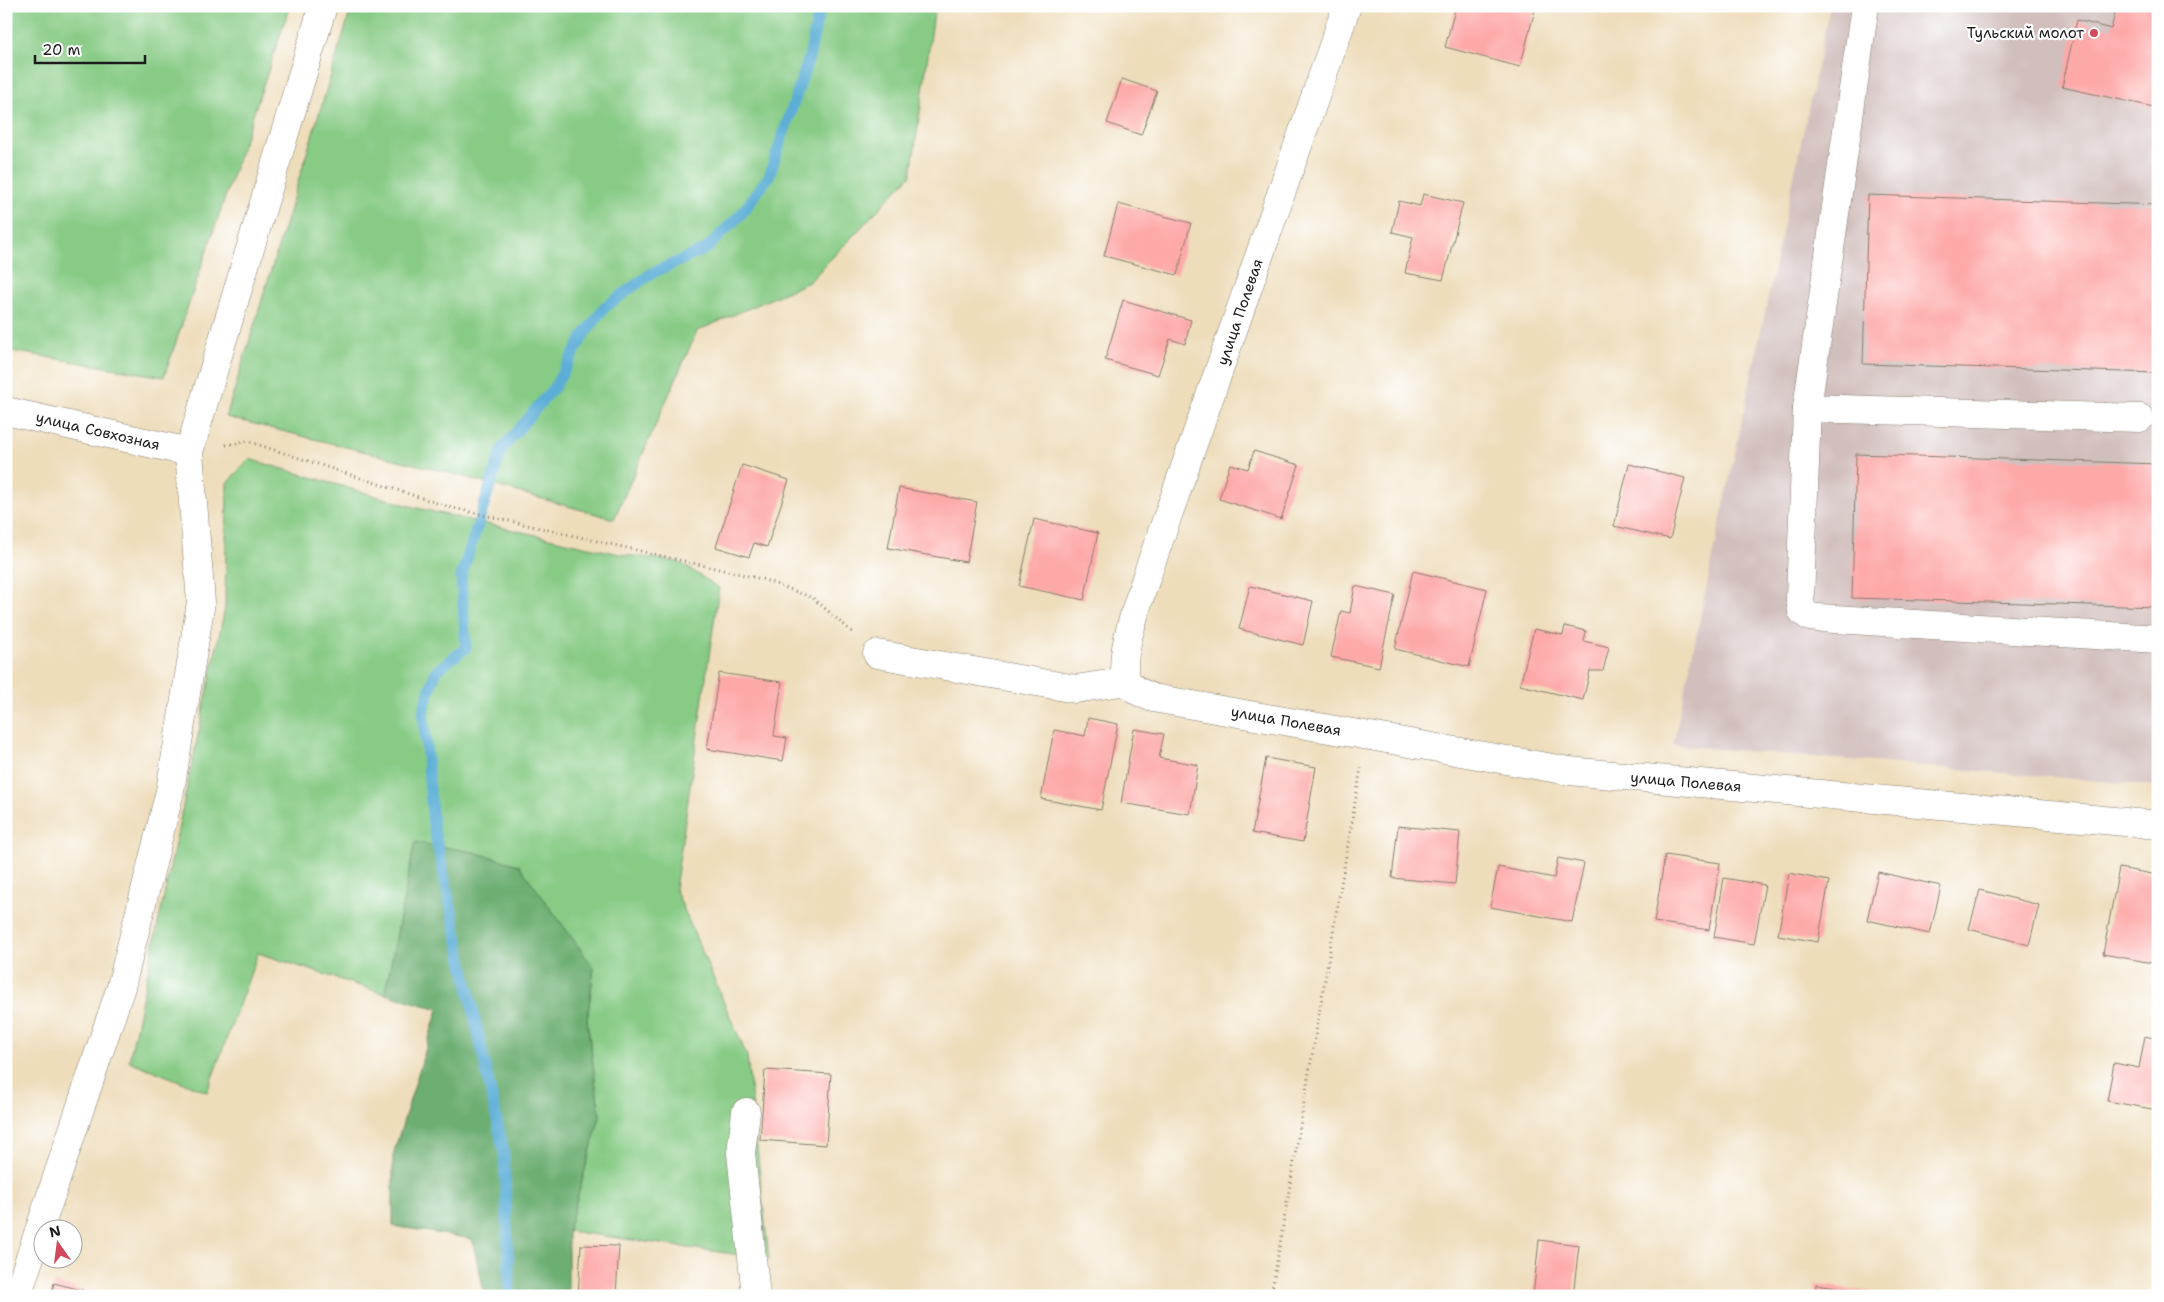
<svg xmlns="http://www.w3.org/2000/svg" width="2164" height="1302" font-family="'Shantell Sans',sans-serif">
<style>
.industrial{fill:#d1bfbd}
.green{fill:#87cb85;stroke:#527450}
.forest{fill:#6daf72;stroke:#446647}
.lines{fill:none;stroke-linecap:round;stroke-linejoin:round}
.stream{stroke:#5caed7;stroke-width:11}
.building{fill:#fda9a8}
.minor-casing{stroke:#857c6c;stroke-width:29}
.path{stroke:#857c6c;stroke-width:3;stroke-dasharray:1 4;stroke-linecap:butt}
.minor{stroke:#fff;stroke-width:28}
.poi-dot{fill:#d1495b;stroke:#fff;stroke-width:2}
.labels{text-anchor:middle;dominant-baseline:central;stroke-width:4.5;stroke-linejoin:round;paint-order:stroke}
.poi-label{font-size:15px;fill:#1c1c1c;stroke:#fff;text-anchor:end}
.street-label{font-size:15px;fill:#1c1c1c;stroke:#fff}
</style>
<rect width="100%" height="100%" fill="#fff"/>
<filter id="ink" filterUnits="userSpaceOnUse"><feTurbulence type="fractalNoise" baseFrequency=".02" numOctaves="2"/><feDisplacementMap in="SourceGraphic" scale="10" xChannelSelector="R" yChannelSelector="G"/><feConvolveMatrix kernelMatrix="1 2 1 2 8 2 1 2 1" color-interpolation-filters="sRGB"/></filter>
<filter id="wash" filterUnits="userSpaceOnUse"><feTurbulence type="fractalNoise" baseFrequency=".0096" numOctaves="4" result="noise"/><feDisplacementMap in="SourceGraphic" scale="20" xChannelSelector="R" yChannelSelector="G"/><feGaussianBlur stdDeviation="1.12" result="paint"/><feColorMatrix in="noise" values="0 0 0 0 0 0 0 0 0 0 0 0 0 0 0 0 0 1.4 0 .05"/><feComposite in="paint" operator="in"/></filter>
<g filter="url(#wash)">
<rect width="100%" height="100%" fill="#edb"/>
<path class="industrial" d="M1830,6H2158V786L1673,745Z"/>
<g class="green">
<path d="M6,6H290L164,377L6,350Z"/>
<path d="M352,6H935L911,175L809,282L697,331L614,519L450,473L226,417Z"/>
<path d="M249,459L417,508L619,554L679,562L719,588L675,889L747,1056L769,1259L568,1231L600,1116L587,1020L594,968L415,843L385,994L258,953L207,1092L129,1061L225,608L227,483Z"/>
</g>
<path class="forest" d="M415,842L474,852L519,865L594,968L587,1020L600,1116L568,1231V1296H485L472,1239L393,1226V1155L438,1009L385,994Z"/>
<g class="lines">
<path class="stream" d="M510,1296L504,1153L433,825L423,711L436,671L466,648L461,577L502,449L555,386L584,335L605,307L652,273L706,249L742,213L769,176L809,58L820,6"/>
</g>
<g id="blocks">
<g class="building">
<path d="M1456,6H1536L1520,67L1445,47Z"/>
<path d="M2117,6H2158V108L2062,87L2077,20L2111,29Z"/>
<path d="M1122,79L1157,91L1141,135L1107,123Z"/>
<path d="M1423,194L1463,203L1443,280L1405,273L1413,237L1392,232L1399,201L1420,206Z"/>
<path d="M1868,195L2158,205V373L1863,364Z"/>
<path d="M1118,204L1191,223L1177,275L1104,256Z"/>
<path d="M1123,300L1191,320L1185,344L1170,339L1158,375L1105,360Z"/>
<path d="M1254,451L1299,465L1281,519L1219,499L1230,464L1248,469Z"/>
<path d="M1856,454L2158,464V607L1852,598Z"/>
<path d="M1629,464L1685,478L1670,539L1614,526Z"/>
<path d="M742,465L789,480L767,547L754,543L749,557L716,547Z"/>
<path d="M899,488L977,502L966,562L888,548Z"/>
<path d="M1034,519L1098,533L1084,600L1019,586Z"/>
<path d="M1413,571L1487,589L1469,667L1395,649Z"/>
<path d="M1250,586L1313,601L1303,645L1239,629Z"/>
<path d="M1355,586L1395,595L1379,667L1331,657L1341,611L1350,613Z"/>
<path d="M1565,626L1586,631L1584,641L1609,647L1603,671H1590L1583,700L1520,685L1534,629L1563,635Z"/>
<path d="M719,673L782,682L774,736L787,738L783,761L707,749Z"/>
<path d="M1088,718L1118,724L1101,810L1041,799L1054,730L1085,736Z"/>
<path d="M1134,729L1164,734L1159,758L1198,765L1190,814L1121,803Z"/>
<path d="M1266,758L1316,767L1303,842L1252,833Z"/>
<path d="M1398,826L1460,832L1455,884L1392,878Z"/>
<path d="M1665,855L1720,863L1709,930L1654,922Z"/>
<path d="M1558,858L1584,863L1572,922L1490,907L1498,867L1554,878Z"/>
<path d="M2119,868L2158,875V964L2103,954Z"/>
<path d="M1878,872L1941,886L1930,934L1867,920Z"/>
<path d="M1789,873L1829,881L1818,942L1778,935Z"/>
<path d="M1724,878L1765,885L1754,944L1714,937Z"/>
<path d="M1980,890L2039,905L2029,945L1969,929Z"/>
<path d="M2145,1036L2158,1039V1110L2107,1101L2114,1063L2139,1068Z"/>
<path d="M765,1070L831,1074L826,1145L760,1140Z"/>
<path d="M1539,1240L1579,1245L1573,1296H1533Z"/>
<path d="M581,1245L619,1246L616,1296H578Z"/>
<path d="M54,1283L101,1295V1296H51Z"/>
<path d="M1816,1284L1890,1295V1296H1815Z"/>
</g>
</g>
</g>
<g filter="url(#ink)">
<use href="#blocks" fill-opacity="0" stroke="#857c6c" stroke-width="1"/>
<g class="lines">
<defs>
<g id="minor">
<path d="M1347,6L1147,575C1140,598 1116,660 1127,681C1133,690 1143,694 1153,698L1569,771L2158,825"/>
<path d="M1865,6L1807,408L1800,600L1802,611L1810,617L1819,618L2158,639"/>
<path d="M1807,408L2140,418"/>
<path d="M6,411L189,452"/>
<path d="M877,654L1076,689L1127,681"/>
<path d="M746,1112L741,1153L756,1296"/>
<path d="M17,1296L121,987L170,791L201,602L189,452L323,6"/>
</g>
</defs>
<use href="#minor" class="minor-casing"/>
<g class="path">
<path d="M226,445L247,441L449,507L762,579L813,598L852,632"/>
<path d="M1271,1296L1361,768"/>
</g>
<use href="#minor" class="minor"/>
</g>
</g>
<circle class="poi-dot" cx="2094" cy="33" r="5"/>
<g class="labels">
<g class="poi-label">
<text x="2084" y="33">Тульский молот</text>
</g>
<g class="street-label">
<text transform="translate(1240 312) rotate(-71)">улица Полевая</text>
<text transform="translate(98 431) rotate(13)">улица Совхозная</text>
<text transform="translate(1286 721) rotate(10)">улица Полевая</text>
<text transform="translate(1686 782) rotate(5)">улица Полевая</text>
</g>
</g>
<rect width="2164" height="1302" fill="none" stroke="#fff" stroke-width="25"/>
<g transform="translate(58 1244) rotate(346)"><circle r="24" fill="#ffffff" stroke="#a4a4a4"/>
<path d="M0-4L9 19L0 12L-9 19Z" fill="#d1495b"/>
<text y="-8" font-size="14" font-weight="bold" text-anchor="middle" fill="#1c1c1c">N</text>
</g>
<path d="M35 55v8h110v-8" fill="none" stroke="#1c1c1c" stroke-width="2.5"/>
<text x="42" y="55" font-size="15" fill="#1c1c1c" stroke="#ffffff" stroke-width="4" paint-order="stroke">20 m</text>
</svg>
